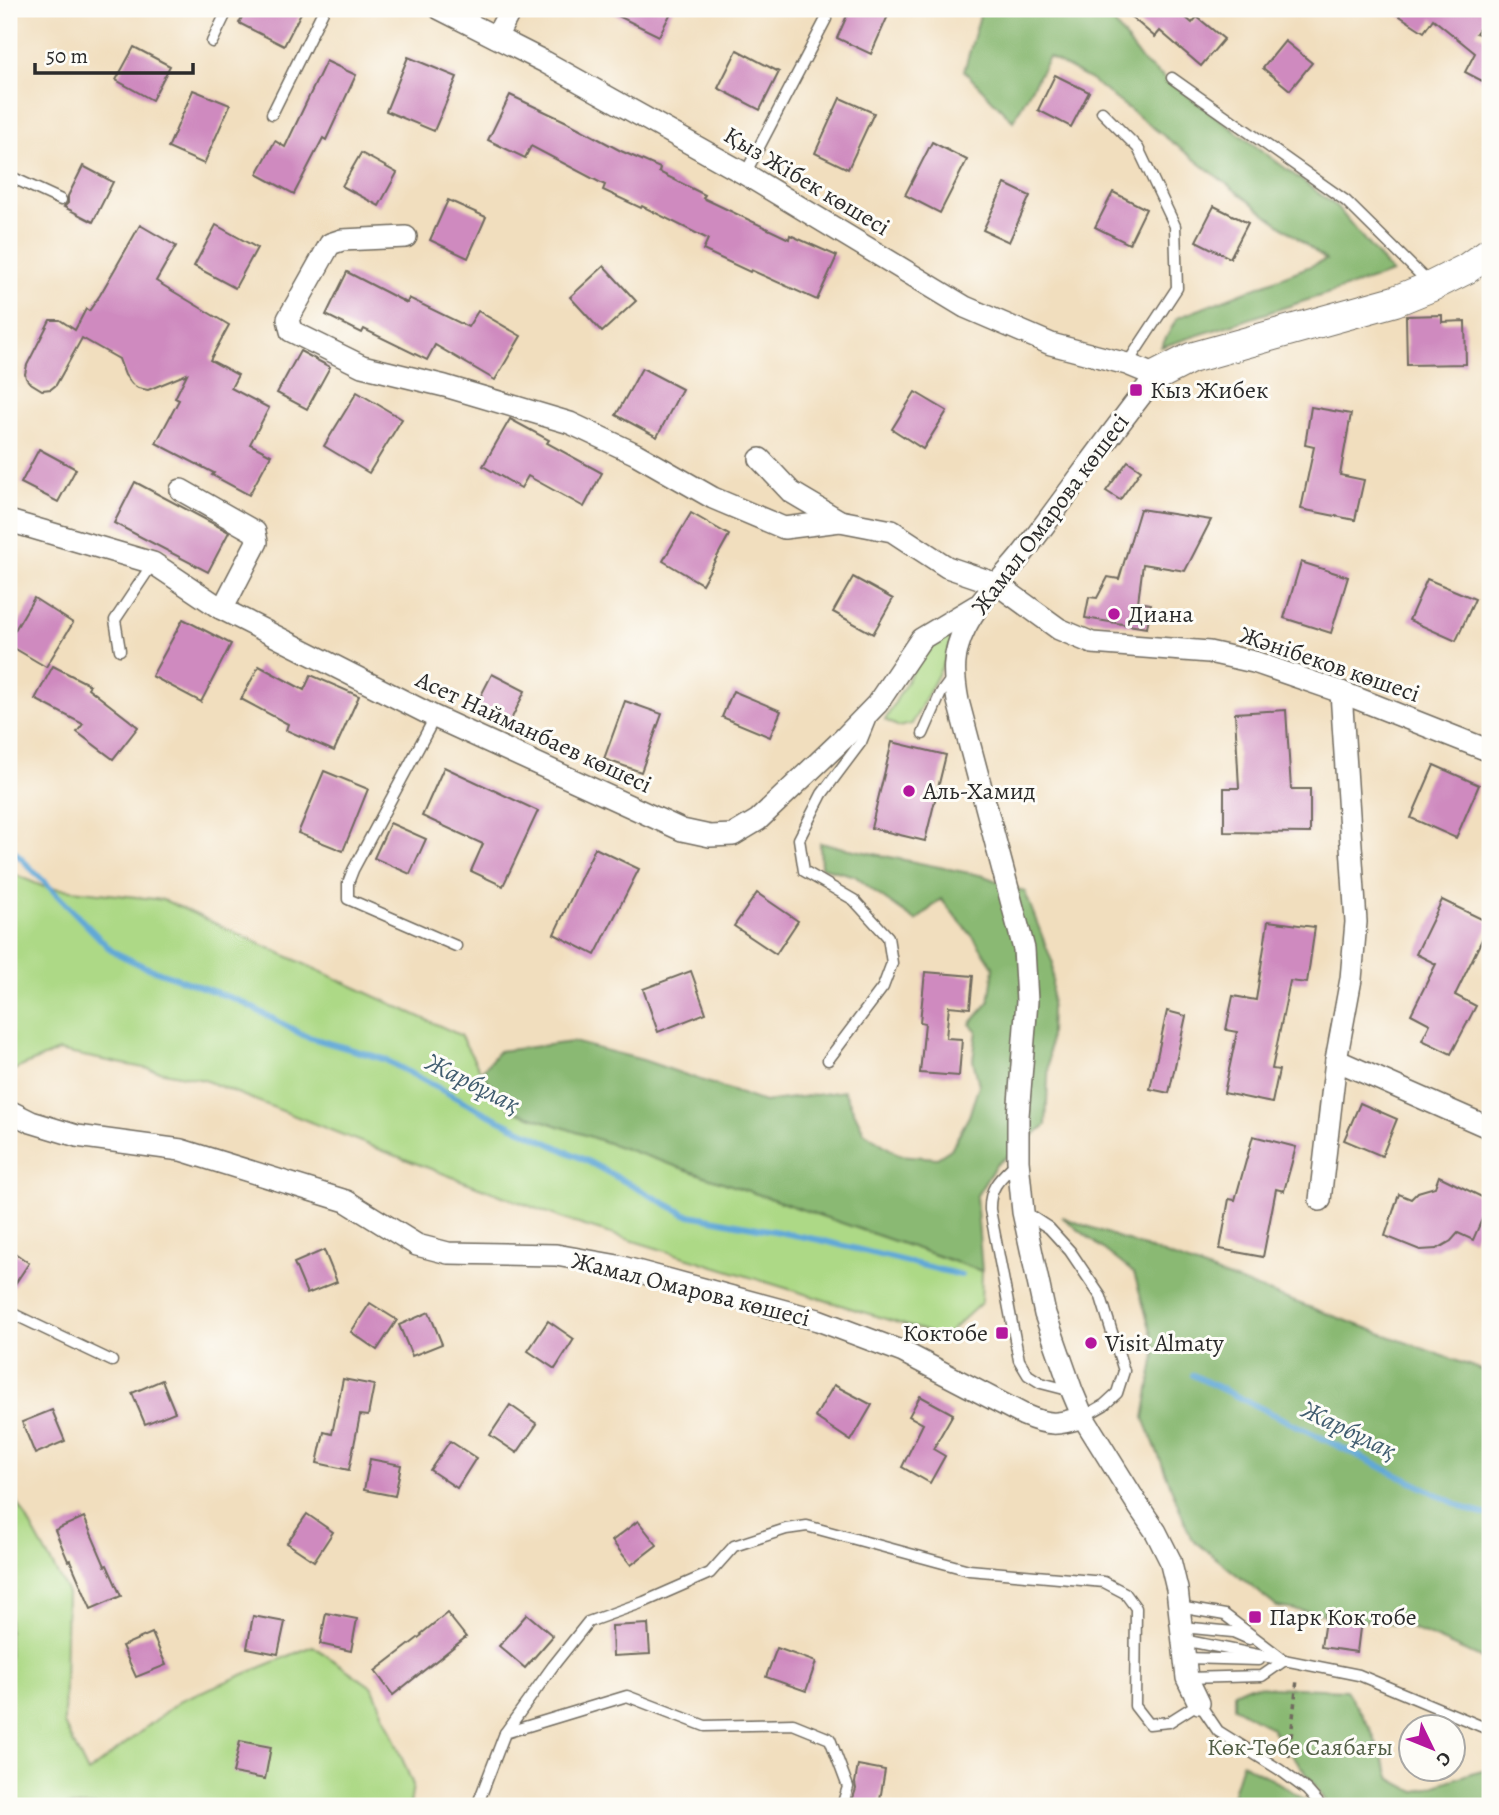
<svg xmlns="http://www.w3.org/2000/svg" width="1499" height="1815" font-family="Alegreya,serif">
<style>
.green{fill:#add986;stroke:#6c8258;stroke-width:2}
.forest{fill:#8ab973;stroke:#5a724f;stroke-width:2}
.lines{fill:none;stroke-linecap:round;stroke-linejoin:round}
.stream{stroke:#61a8d7;stroke-width:6}
.building{fill:#cf8abf}
.lane-casing{stroke:#706a5e;stroke-width:13}
.street-casing{stroke:#706a5e;stroke-width:24}
.secondary-casing{stroke:#706a5e;stroke-width:32}
.path{stroke:#706a5e;stroke-width:3.5;stroke-dasharray:5 5;stroke-linecap:butt}
.lane{stroke:#fff;stroke-width:10}
.street{stroke:#fff;stroke-width:21}
.secondary{stroke:#fff;stroke-width:30}
.poi-dot{fill:#b5179e;stroke:#fdfcf7;stroke-width:2.5}
.labels{text-anchor:middle;dominant-baseline:central;stroke-width:6;stroke-linejoin:round;paint-order:stroke}
.street-label{font-size:24px;fill:#2b2b2b;stroke:#fdfcf7}
.poi-label{font-size:24px;fill:#2b2b2b;stroke:#fdfcf7;text-anchor:start}
.park-label{font-size:24px;fill:#525f46;stroke:#fdfcf7}
.water-label{font-size:26px;font-style:italic;fill:#415d70;stroke:#fdfcf7}
</style>
<rect width="100%" height="100%" fill="#fdfcf7"/>
<filter id="ink" filterUnits="userSpaceOnUse"><feTurbulence type="fractalNoise" baseFrequency=".0143" numOctaves="2"/><feDisplacementMap in="SourceGraphic" scale="14" xChannelSelector="R" yChannelSelector="G"/><feConvolveMatrix kernelMatrix="1 2 1 2 8 2 1 2 1" color-interpolation-filters="sRGB"/></filter>
<filter id="wash" filterUnits="userSpaceOnUse"><feTurbulence type="fractalNoise" baseFrequency=".00686" numOctaves="4" result="noise"/><feDisplacementMap in="SourceGraphic" scale="28" xChannelSelector="R" yChannelSelector="G"/><feGaussianBlur stdDeviation="1.57" result="paint"/><feColorMatrix in="noise" values="0 0 0 0 0 0 0 0 0 0 0 0 0 0 0 0 0 1.4 0 .05"/><feComposite in="paint" operator="in"/></filter>
<g filter="url(#wash)">
<rect width="100%" height="100%" fill="#f1debe"/>
<g class="green">
<path d="M965,618L951,643L943,665L912,724L899,727L885,720L920,658Z"/>
<path d="M9,872L44,887L164,900L460,1035L481,1072L512,1110L982,1271L981,1303L944,1337L572,1222L386,1152L204,1080L58,1051L9,1072Z"/>
<path d="M9,1487L67,1591L64,1724L88,1773L181,1700L313,1646L373,1688L413,1785L410,1806H9Z"/>
</g>
<g class="forest">
<path d="M975,9H1104L1143,62L1336,206L1392,273L1161,347L1177,318L1326,260L1091,80L1049,57L1013,121L964,71L981,12Z"/>
<path d="M820,843L984,876L1025,892L1053,964L1046,1125L995,1166L976,1197L982,1271L512,1110L481,1072L499,1051L573,1042L643,1060L764,1102L844,1091L864,1132L899,1155L937,1158L951,1149L969,1116L979,1085L973,1060L977,1031L970,1024L989,1002L994,968L974,938L941,899L916,921L880,896L855,876L821,867Z"/>
<path d="M1062,1217L1490,1373V1662L1409,1627L1277,1607L1191,1538L1144,1418L1156,1349L1134,1273Z"/>
<path d="M1247,1686L1346,1690L1370,1728L1391,1779L1415,1792L1471,1773L1490,1768V1806H1329L1315,1785L1271,1728L1234,1707V1692Z"/>
<path d="M1242,1763L1279,1783L1307,1802L1310,1806H1229Z"/>
</g>
<g class="lines">
<g class="stream">
<path d="M9,846L112,951L143,966L240,1001L305,1036L384,1059L485,1113L587,1161L685,1214L820,1240L961,1275"/>
<path d="M1193,1375L1469,1510L1490,1516"/>
</g>
</g>
<g id="blocks">
<g class="building">
<path d="M246,9H303L284,46L239,23Z"/>
<path d="M604,9H673L659,36Z"/>
<path d="M850,9H891L871,54L837,38Z"/>
<path d="M1122,9H1176L1192,23L1197,17L1224,39L1201,66L1160,31L1155,37Z"/>
<path d="M1389,9H1480L1489,16L1476,33L1484,37L1490,25V85L1465,72L1475,53L1433,19L1424,32Z"/>
<path d="M1285,41L1312,63L1290,90L1263,68Z"/>
<path d="M134,47L170,66L152,100L116,80Z"/>
<path d="M737,50L779,72L760,110L718,88Z"/>
<path d="M408,57L457,77L434,131L386,111Z"/>
<path d="M326,61L356,75L326,140L323,138L294,194L257,174L275,141L285,147Z"/>
<path d="M1055,75L1089,92L1071,127L1038,110Z"/>
<path d="M193,90L230,105L204,164L168,148Z"/>
<path d="M510,95L567,122L621,151L660,168L659,172L705,195L703,198L789,239L790,235L837,256L817,300L751,270L750,272L703,250L708,239L642,206L641,208L603,190L605,185L531,146L525,158L488,140Z"/>
<path d="M840,98L874,113L848,169L815,153Z"/>
<path d="M932,142L967,160L940,213L905,195Z"/>
<path d="M361,153L397,173L379,206L342,186Z"/>
<path d="M83,166L113,182L93,222L64,207L68,203V196Z"/>
<path d="M1005,184L1030,196L1009,242L983,230Z"/>
<path d="M1113,192L1146,209L1129,244L1095,227Z"/>
<path d="M448,200L486,217L468,258L430,240Z"/>
<path d="M1214,206L1248,223L1230,258L1196,241Z"/>
<path d="M140,225L176,246L156,281L229,325L210,360L238,375L231,388L269,408L250,444L271,455L249,495L212,475L214,473L156,443L179,400L175,398L187,374L148,390L138,388L132,384L125,375L119,359L82,338L56,385L51,389L42,390L29,382L26,378L25,374L27,365L50,320H60L75,330L86,309L89,311L100,295Z"/>
<path d="M216,225L257,248L235,288L194,266Z"/>
<path d="M604,266L636,301L602,332L570,297Z"/>
<path d="M347,272L407,303L409,298L468,327L478,311L521,336L495,380L435,345L427,360L364,329L362,333L326,315Z"/>
<path d="M1442,315V322L1465,321L1466,364L1407,365L1406,316Z"/>
<path d="M300,351L330,367L307,409L277,393Z"/>
<path d="M642,368L682,389L657,437L616,415Z"/>
<path d="M357,392L402,419L369,473L324,446Z"/>
<path d="M915,392L947,411L923,449L892,429Z"/>
<path d="M1311,407L1351,414L1340,475L1364,480L1355,520L1301,509L1314,447L1305,445Z"/>
<path d="M510,419L549,440L547,443L602,473L584,507L528,476L521,488L483,466Z"/>
<path d="M39,449L76,469L58,502L21,483Z"/>
<path d="M1128,461L1141,470L1120,500L1106,491Z"/>
<path d="M135,482L229,532L208,572L114,523Z"/>
<path d="M1140,509L1211,520L1185,571L1143,564L1138,602L1151,604L1147,628L1085,618L1089,597L1097,598L1108,577L1119,579Z"/>
<path d="M691,513L729,535L702,584L663,561Z"/>
<path d="M1301,562L1348,577L1331,633L1284,618Z"/>
<path d="M853,577L893,599L873,634L833,612Z"/>
<path d="M1427,579L1475,599L1456,641L1409,620Z"/>
<path d="M34,598L73,623L46,667L9,645V640Z"/>
<path d="M183,619L231,644L201,702L152,676Z"/>
<path d="M53,666L90,685L88,688L138,727L113,759L77,732L83,724L35,699Z"/>
<path d="M259,666L304,690L311,675L359,696L334,751L286,730L288,724L241,699Z"/>
<path d="M492,674L525,691L508,726L474,709Z"/>
<path d="M733,691L781,711L770,737L722,717Z"/>
<path d="M625,701L662,714L641,772L604,759Z"/>
<path d="M1286,710L1291,789H1310V833L1224,832V788H1239L1235,713Z"/>
<path d="M892,742L946,755L925,841L871,828Z"/>
<path d="M1434,765L1479,785L1456,838L1411,818Z"/>
<path d="M444,767L538,811L503,886L471,871L483,844L422,816Z"/>
<path d="M324,771L368,789L343,851L298,833Z"/>
<path d="M390,823L426,839L410,874L374,858Z"/>
<path d="M595,848L639,869L595,955L554,934Z"/>
<path d="M757,893L798,921L776,954L734,926Z"/>
<path d="M1442,900L1490,923L1455,995L1476,1006L1451,1054L1422,1040L1430,1024L1411,1014L1436,964L1416,954Z"/>
<path d="M1268,921L1315,927L1307,983L1290,981L1272,1069L1279,1070L1272,1103L1224,1093L1237,1032L1226,1030L1233,996L1256,1000Z"/>
<path d="M691,971L706,1013L658,1032L643,989Z"/>
<path d="M925,972L973,976L970,1008L949,1006L946,1038L962,1039L959,1076L920,1073L925,1023L920,1022Z"/>
<path d="M1167,1011L1186,1016L1169,1093L1150,1089Z"/>
<path d="M1360,1103L1397,1119L1382,1156L1344,1140Z"/>
<path d="M1253,1136L1296,1147L1284,1191L1276,1189L1263,1257L1220,1249L1229,1199L1235,1200Z"/>
<path d="M1439,1176L1490,1201L1473,1240L1458,1233L1451,1241L1437,1249L1420,1250L1385,1236L1399,1194L1411,1199L1418,1192L1435,1187Z"/>
<path d="M9,1249L29,1263L9,1293Z"/>
<path d="M324,1250L337,1282L307,1294L294,1263Z"/>
<path d="M370,1303L397,1320L377,1350L351,1332Z"/>
<path d="M429,1312L442,1344L412,1356L399,1325Z"/>
<path d="M548,1321L574,1339L555,1369L528,1351Z"/>
<path d="M343,1379L374,1385L368,1416L360,1415L349,1470L317,1463L324,1432L332,1434Z"/>
<path d="M162,1380L175,1412L145,1424L132,1393Z"/>
<path d="M834,1385L872,1405L851,1441L815,1417Z"/>
<path d="M920,1396L953,1414L933,1449L945,1456L930,1483L902,1467L923,1424L909,1416Z"/>
<path d="M510,1405L537,1424L517,1453L490,1435Z"/>
<path d="M52,1410L65,1441L35,1454L22,1422Z"/>
<path d="M450,1441L476,1458L457,1488L430,1470Z"/>
<path d="M370,1459L401,1465L395,1496L364,1490Z"/>
<path d="M307,1514L333,1532L314,1561L287,1543Z"/>
<path d="M84,1517L105,1566L107,1565L121,1596L91,1609L70,1560L68,1561L55,1530Z"/>
<path d="M638,1521L657,1545L631,1565L612,1541Z"/>
<path d="M326,1613L357,1619L351,1651L320,1644Z"/>
<path d="M447,1613L466,1637L393,1695L375,1671L422,1635L421,1634Z"/>
<path d="M527,1614L553,1636L525,1668L499,1646Z"/>
<path d="M1326,1614L1361,1620L1357,1652L1321,1647Z"/>
<path d="M253,1616L285,1622L278,1654L247,1648Z"/>
<path d="M648,1624L650,1654L613,1656L612,1626Z"/>
<path d="M152,1633L166,1665L136,1677L122,1646Z"/>
<path d="M777,1648L816,1662L806,1691L766,1677Z"/>
<path d="M240,1741L271,1747L265,1779L233,1773Z"/>
<path d="M858,1765L885,1770L879,1806L851,1804L856,1789L855,1783Z"/>
</g>
</g>
</g>
<g filter="url(#ink)">
<use href="#blocks" fill-opacity="0" stroke="#706a5e" stroke-width="2"/>
<g class="lines">
<defs>
<g id="lane">
<path d="M212,42L228,9"/>
<path d="M1172,78L1346,201L1430,284"/>
<path d="M1102,112L1138,148L1175,226L1177,288L1127,364"/>
<path d="M272,114L324,9"/>
<path d="M745,174L826,19"/>
<path d="M9,176L61,200"/>
<path d="M120,650L115,620L153,563"/>
<path d="M435,717L353,870L348,883V899L456,946"/>
<path d="M923,734L941,693L952,678"/>
<path d="M828,1060L883,987L892,963L888,937L854,900L804,871L799,839L822,794L861,742L870,720"/>
<path d="M1018,1161C1002,1177 989,1185 990,1210L1019,1360L1028,1375L1041,1383L1072,1391"/>
<path d="M1026,1213L1049,1228L1070,1251L1101,1297L1124,1371L1117,1393L1104,1405L1083,1417"/>
<path d="M9,1312L112,1361"/>
<path d="M1179,1607L1225,1615L1280,1657"/>
<path d="M1182,1627L1233,1632L1249,1639"/>
<path d="M1183,1640L1359,1675L1490,1730"/>
<path d="M1185,1658L1259,1660"/>
<path d="M1187,1678L1262,1676L1285,1660"/>
<path d="M505,1733L627,1696L705,1726L793,1724L830,1739L848,1787L842,1806"/>
<path d="M477,1806L505,1733L553,1666L588,1622L644,1602L710,1573L734,1546L786,1529L807,1526L969,1570L1104,1582L1125,1593L1136,1608L1135,1706L1149,1724L1169,1722L1199,1703L1218,1731L1280,1770L1307,1790L1321,1806"/>
</g>
<g id="street">
<path d="M440,9L545,62L745,174L965,307L1051,344L1127,364L1156,376C1110,434 1068,494 1024,552C1004,578 979,599 965,628C952,654 953,674 958,701L1024,949L1027,1001L1018,1116V1161L1023,1212L1045,1314L1072,1391L1083,1417L1139,1507L1156,1532L1170,1560L1177,1589L1187,1678L1199,1703"/>
<path d="M496,37L511,9"/>
<path d="M406,237L342,240L330,244L288,319L291,331L362,366L445,386L570,423L636,454L713,498L784,528L840,521"/>
<path d="M760,459L791,492L840,521L892,531L947,567L997,584L1059,629L1092,643L1209,652L1254,662L1341,692L1490,751"/>
<path d="M181,490L255,532L257,542L227,600L220,608"/>
<path d="M9,521L153,563L220,608L435,717L682,830L710,836L733,835L758,820L843,739L877,704L921,639L976,606"/>
<path d="M1336,1060L1490,1128"/>
<path d="M9,1111L31,1122L77,1136L181,1150L346,1201L417,1245L448,1253L556,1255L618,1266L818,1320L903,1352L1024,1415C1049,1426 1058,1425 1083,1417"/>
<path d="M1320,1200L1336,1060L1351,979L1356,922L1341,692"/>
</g>
<path id="secondary" d="M1156,376L1191,358L1395,301L1432,286L1466,269L1490,252"/>
</defs>
<use href="#lane" class="lane-casing"/>
<use href="#street" class="street-casing"/>
<use href="#secondary" class="secondary-casing"/>
<path class="path" d="M1289,1757L1297,1679"/>
<use href="#lane" class="lane"/>
<use href="#street" class="street"/>
<use href="#secondary" class="secondary"/>
</g>
</g>
<g class="poi-dot">
<rect x="1129" y="383" width="14" height="14" rx="3.5"/>
<circle cx="1114" cy="614" r="7"/>
<circle cx="909" cy="791" r="7"/>
<rect x="995" y="1326" width="14" height="14" rx="3.5"/>
<circle cx="1091" cy="1343" r="7"/>
<rect x="1248" y="1610" width="14" height="14" rx="3.5"/>
</g>
<g class="labels">
<g class="street-label">
<text transform="translate(807 181) rotate(31)">Қыз Жібек көшесі</text>
<text transform="translate(1050 514) rotate(-53)">Жамал Омарова көшесі</text>
<text transform="translate(1330 664) rotate(19)">Жәнібеков көшесі</text>
<text transform="translate(534 732) rotate(25)">Асет Найманбаев көшесі</text>
<text transform="translate(691 1289) rotate(14)">Жамал Омарова көшесі</text>
</g>
<g class="poi-label">
<text x="1150" y="390">Кыз Жибек</text>
<text x="1128" y="614">Диана</text>
<text x="923" y="791">Аль-Хамид</text>
<text x="988" y="1333" text-anchor="end">Коктобе</text>
<text x="1105" y="1343">Visit Almaty</text>
<text x="1269" y="1617">Парк Кок тобе</text>
</g>
<g class="park-label">
<text x="1300" y="1747">Көк-Төбе Саябағы</text>
</g>
<g class="water-label">
<text transform="translate(473 1083) rotate(27)">Жарбұлақ</text>
<text transform="translate(1349 1430) rotate(26)">Жарбұлақ</text>
</g>
</g>
<rect width="1499" height="1815" fill="none" stroke="#fdfcf7" stroke-width="35"/>
<g transform="translate(1432 1748) rotate(133)"><circle r="33" fill="#fdfcf7" stroke="#a9a8a5" stroke-width="2"/>
<path d="M0-5L12 26L0 18L-12 26Z" fill="#b5179e"/>
<text y="-10" font-size="19" font-weight="bold" text-anchor="middle" fill="#2b2b2b">С</text>
</g>
<path d="M35 63v10h158v-10" fill="none" stroke="#2b2b2b" stroke-width="3.5"/>
<text x="46" y="63" font-size="21" fill="#2b2b2b" stroke="#fdfcf7" stroke-width="5" paint-order="stroke">50 m</text>
</svg>
